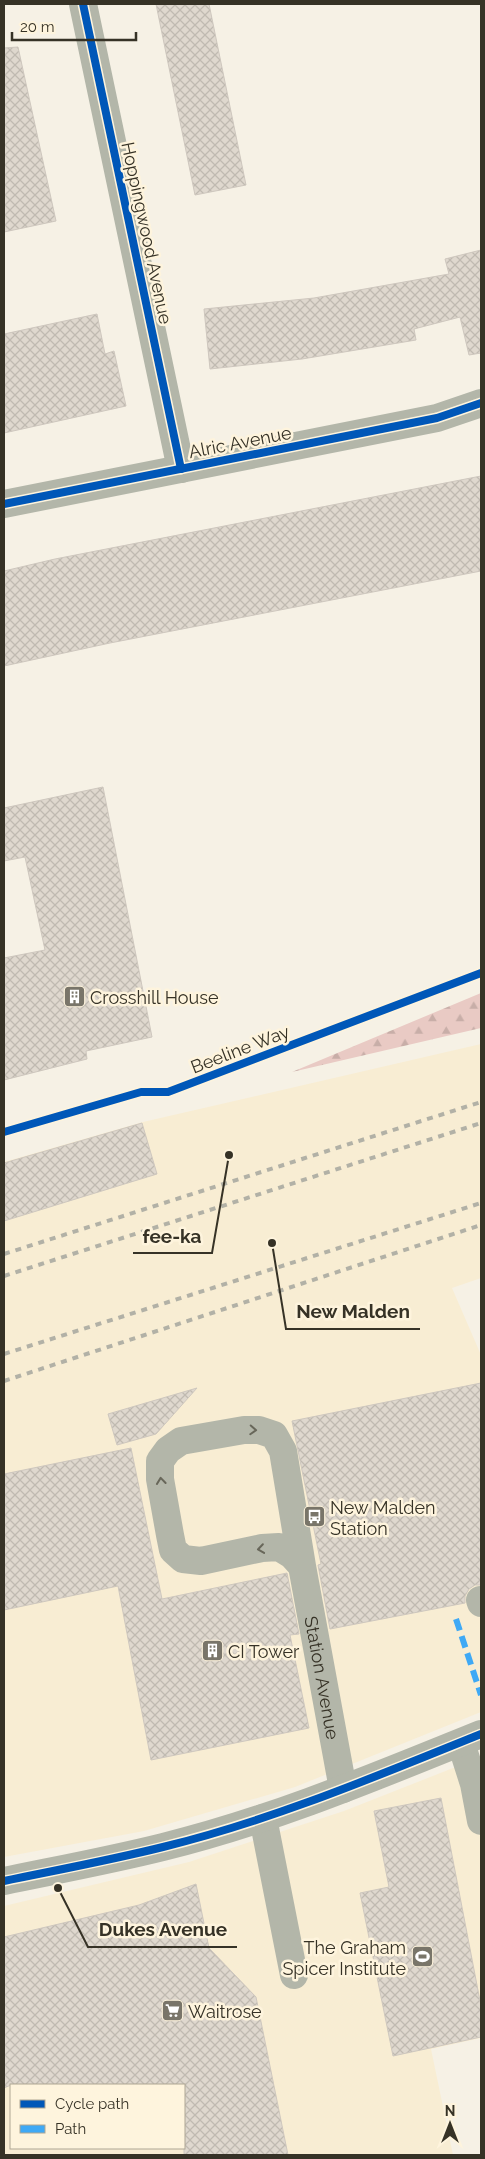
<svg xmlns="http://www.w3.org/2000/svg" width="485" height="2159" font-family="Raleway,sans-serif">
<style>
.built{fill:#f8edd3;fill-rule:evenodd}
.forest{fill:url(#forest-firs)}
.building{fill:url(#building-cross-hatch);stroke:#cec7be}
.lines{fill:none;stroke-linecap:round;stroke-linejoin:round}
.minor{stroke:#b3b6a9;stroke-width:28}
.rail{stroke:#b2b1a6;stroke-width:4;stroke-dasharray:6 6;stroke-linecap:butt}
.quiet{stroke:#3fa9f5;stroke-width:6;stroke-dasharray:12 6;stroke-linecap:butt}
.cycleway-casing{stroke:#fef4dd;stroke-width:11}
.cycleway{stroke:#0057b8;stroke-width:8}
.oneway{stroke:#68675a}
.labels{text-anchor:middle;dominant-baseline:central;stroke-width:5;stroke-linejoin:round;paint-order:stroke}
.street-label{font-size:18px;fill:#363226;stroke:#fef4dd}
.poi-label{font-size:18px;fill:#363226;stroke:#fef4dd;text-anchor:start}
.leader{fill:none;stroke:#363226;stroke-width:2}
.callout-dot{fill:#363226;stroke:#fef4dd;stroke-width:2}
.callout-label{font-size:19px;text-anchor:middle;font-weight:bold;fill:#363226;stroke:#fef4dd;stroke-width:5;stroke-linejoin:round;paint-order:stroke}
</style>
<defs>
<pattern id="forest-firs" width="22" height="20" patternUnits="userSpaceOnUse" patternTransform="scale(1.25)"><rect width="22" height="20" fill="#e9cac4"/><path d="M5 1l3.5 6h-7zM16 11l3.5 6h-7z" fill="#c8aea8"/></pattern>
<pattern id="building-cross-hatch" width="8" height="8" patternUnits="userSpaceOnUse" patternTransform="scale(1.25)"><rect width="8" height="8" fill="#dfd8ce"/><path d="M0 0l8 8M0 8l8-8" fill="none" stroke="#c0bab1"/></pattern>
</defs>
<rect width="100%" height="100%" fill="#f6f1e5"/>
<g class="built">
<path d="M481,1044V1278L452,1288L481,1355V1712L295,1787L144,1831L4,1857V1162L143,1122Z"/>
<path d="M481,1757V2038L431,2049L453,2155H4V1906L189,1862L344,1811ZM11,2085H184V2148H11Z"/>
</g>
<path class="forest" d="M481,993V1028L292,1072Z"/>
<g class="building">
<path d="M156,4H209L246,185L195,195Z"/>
<path d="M18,47L56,221L4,232V48Z"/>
<path d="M481,250V353L469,355L460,317L414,329L416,340L302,359L210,369L204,309L314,298L449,274L445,259Z"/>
<path d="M97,314L105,354L114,351L126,406L4,433V334Z"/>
<path d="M481,476V571L110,643L4,666V571L55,559Z"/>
<path d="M103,787L152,1037L86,1051L87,1059L4,1080V958L45,950L25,857L4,861V808Z"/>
<path d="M142,1123L157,1174L4,1221V1163Z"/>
<path d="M481,1383V1585H475L469,1589L465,1596V1603L330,1629L318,1565L321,1564L292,1421Z"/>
<path d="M197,1388L156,1434L117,1445L108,1414Z"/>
<path d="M131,1448L162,1599L287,1573L299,1634L290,1635L309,1728L151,1760L118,1586L4,1610V1474Z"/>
<path d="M441,1798L481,2006V2037L393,2056L360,1893L389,1887L374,1811Z"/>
<path d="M196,1884L209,1948L256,1997L288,2155H184V2085H11L4,2088V1937L139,1905Z"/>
</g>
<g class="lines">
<g class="minor">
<path d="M83,4L181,469"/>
<path d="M4,504L437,418L481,403"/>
<path id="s1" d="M302,1566L292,1555L279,1547L262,1548L201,1561L183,1559L173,1550L170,1535L160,1479V1461L168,1450L181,1441L244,1430H259L274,1435L283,1451L302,1566L343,1789"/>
<path d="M480,1600L481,1603"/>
<path d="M461,1743L474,1784L481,1821"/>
<path d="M263,1818L294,1975"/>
<path d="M4,1881C57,1870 111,1860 163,1847C273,1820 377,1776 481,1734"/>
</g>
<g class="rail">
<path d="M4,1254L481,1102"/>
<path d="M4,1276L481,1123"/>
<path d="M4,1354L481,1203"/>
<path d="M4,1381L481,1225"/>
</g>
<path class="quiet" d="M456,1619L481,1695"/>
<defs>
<g id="cycleway">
<path d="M83,4L181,469"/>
<path d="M4,504L437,418L481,403"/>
<path d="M4,1132L141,1092H168L481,973"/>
<path d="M4,1881C57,1870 111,1860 163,1847C273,1820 377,1776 481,1734"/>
</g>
</defs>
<use href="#cycleway" class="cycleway-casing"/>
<use href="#cycleway" class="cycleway"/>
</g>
<defs><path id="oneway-chevron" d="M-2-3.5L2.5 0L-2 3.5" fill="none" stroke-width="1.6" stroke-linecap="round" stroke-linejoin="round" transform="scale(1.25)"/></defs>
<g class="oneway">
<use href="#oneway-chevron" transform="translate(253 1430) rotate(3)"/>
<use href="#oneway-chevron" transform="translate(161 1481) rotate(-96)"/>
<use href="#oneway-chevron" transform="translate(261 1549) rotate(172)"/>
</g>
<defs>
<symbol id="building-square" viewBox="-11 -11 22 22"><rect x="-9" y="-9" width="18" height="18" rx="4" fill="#797569" stroke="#fef4dd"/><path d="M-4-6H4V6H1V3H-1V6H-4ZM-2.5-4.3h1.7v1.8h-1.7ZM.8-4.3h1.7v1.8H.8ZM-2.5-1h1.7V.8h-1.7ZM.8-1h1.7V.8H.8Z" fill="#fff"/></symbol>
<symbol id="bus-square" viewBox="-11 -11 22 22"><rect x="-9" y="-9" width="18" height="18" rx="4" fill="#797569" stroke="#fef4dd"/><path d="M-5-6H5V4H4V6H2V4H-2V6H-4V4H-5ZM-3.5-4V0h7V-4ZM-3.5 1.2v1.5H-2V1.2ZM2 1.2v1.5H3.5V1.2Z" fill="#fff"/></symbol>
<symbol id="stadium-square" viewBox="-11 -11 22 22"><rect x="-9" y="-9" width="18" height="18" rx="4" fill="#797569" stroke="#fef4dd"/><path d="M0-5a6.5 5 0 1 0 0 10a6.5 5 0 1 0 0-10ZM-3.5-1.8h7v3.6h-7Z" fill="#fff"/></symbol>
<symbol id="supermarket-square" viewBox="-11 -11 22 22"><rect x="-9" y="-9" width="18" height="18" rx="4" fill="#797569" stroke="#fef4dd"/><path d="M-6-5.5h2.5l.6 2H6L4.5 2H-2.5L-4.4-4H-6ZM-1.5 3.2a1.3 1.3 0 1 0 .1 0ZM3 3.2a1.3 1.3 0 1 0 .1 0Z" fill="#fff"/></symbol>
</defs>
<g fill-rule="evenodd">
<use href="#building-square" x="62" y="984" width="25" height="25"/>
<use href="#bus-square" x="302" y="1504" width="25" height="25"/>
<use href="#building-square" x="200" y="1638" width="25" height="25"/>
<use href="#stadium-square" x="410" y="1944" width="25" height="25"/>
<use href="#supermarket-square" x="160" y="1998" width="25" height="25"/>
</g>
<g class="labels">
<g class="street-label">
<text transform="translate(147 233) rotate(78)">Hoppingwood Avenue</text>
<text transform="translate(240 442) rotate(-11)">Alric Avenue</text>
<text transform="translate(240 1049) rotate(-21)">Beeline Way</text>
<text stroke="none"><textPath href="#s1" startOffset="604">Station Avenue</textPath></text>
</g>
<g class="poi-label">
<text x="90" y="997">Crosshill House</text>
<text x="330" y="1507">New Malden<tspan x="330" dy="21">Station</tspan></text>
<text x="228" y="1651">CI Tower</text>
<text x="406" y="1947" text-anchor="end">The Graham<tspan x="406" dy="21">Spicer Institute</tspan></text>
<text x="188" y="2011">Waitrose</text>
</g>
</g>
<path class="leader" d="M229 1155L212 1253H133M272 1243L286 1329H420M58 1888L88 1947H237"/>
<g class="callout-dot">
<circle cx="229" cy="1155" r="5"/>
<circle cx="272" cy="1243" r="5"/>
<circle cx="58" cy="1888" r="5"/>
</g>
<g class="callout-label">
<text x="172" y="1243">fee-ka</text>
<text x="353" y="1318">New Malden</text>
<text x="163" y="1936">Dukes Avenue</text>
</g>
<rect width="485" height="2159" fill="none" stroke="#363226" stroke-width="10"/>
<rect x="10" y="2084" width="175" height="65" fill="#fef4dd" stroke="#aea694"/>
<rect x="20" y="2100" width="25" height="8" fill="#0057b8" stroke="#aea694"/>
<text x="55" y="2109" font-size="15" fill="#363226">Cycle path</text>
<rect x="20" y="2125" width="25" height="8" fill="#3fa9f5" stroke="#aea694"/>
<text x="55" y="2134" font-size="15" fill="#363226">Path</text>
<g transform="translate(450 2124)" stroke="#fef4dd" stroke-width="4" paint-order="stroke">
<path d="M0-4L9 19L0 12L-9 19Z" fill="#363226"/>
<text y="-8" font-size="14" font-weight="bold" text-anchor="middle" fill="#363226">N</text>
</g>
<path d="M12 32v8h124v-8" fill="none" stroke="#363226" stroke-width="2.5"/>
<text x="20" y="32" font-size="15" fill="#363226" stroke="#fef4dd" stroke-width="4" paint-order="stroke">20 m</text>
</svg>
